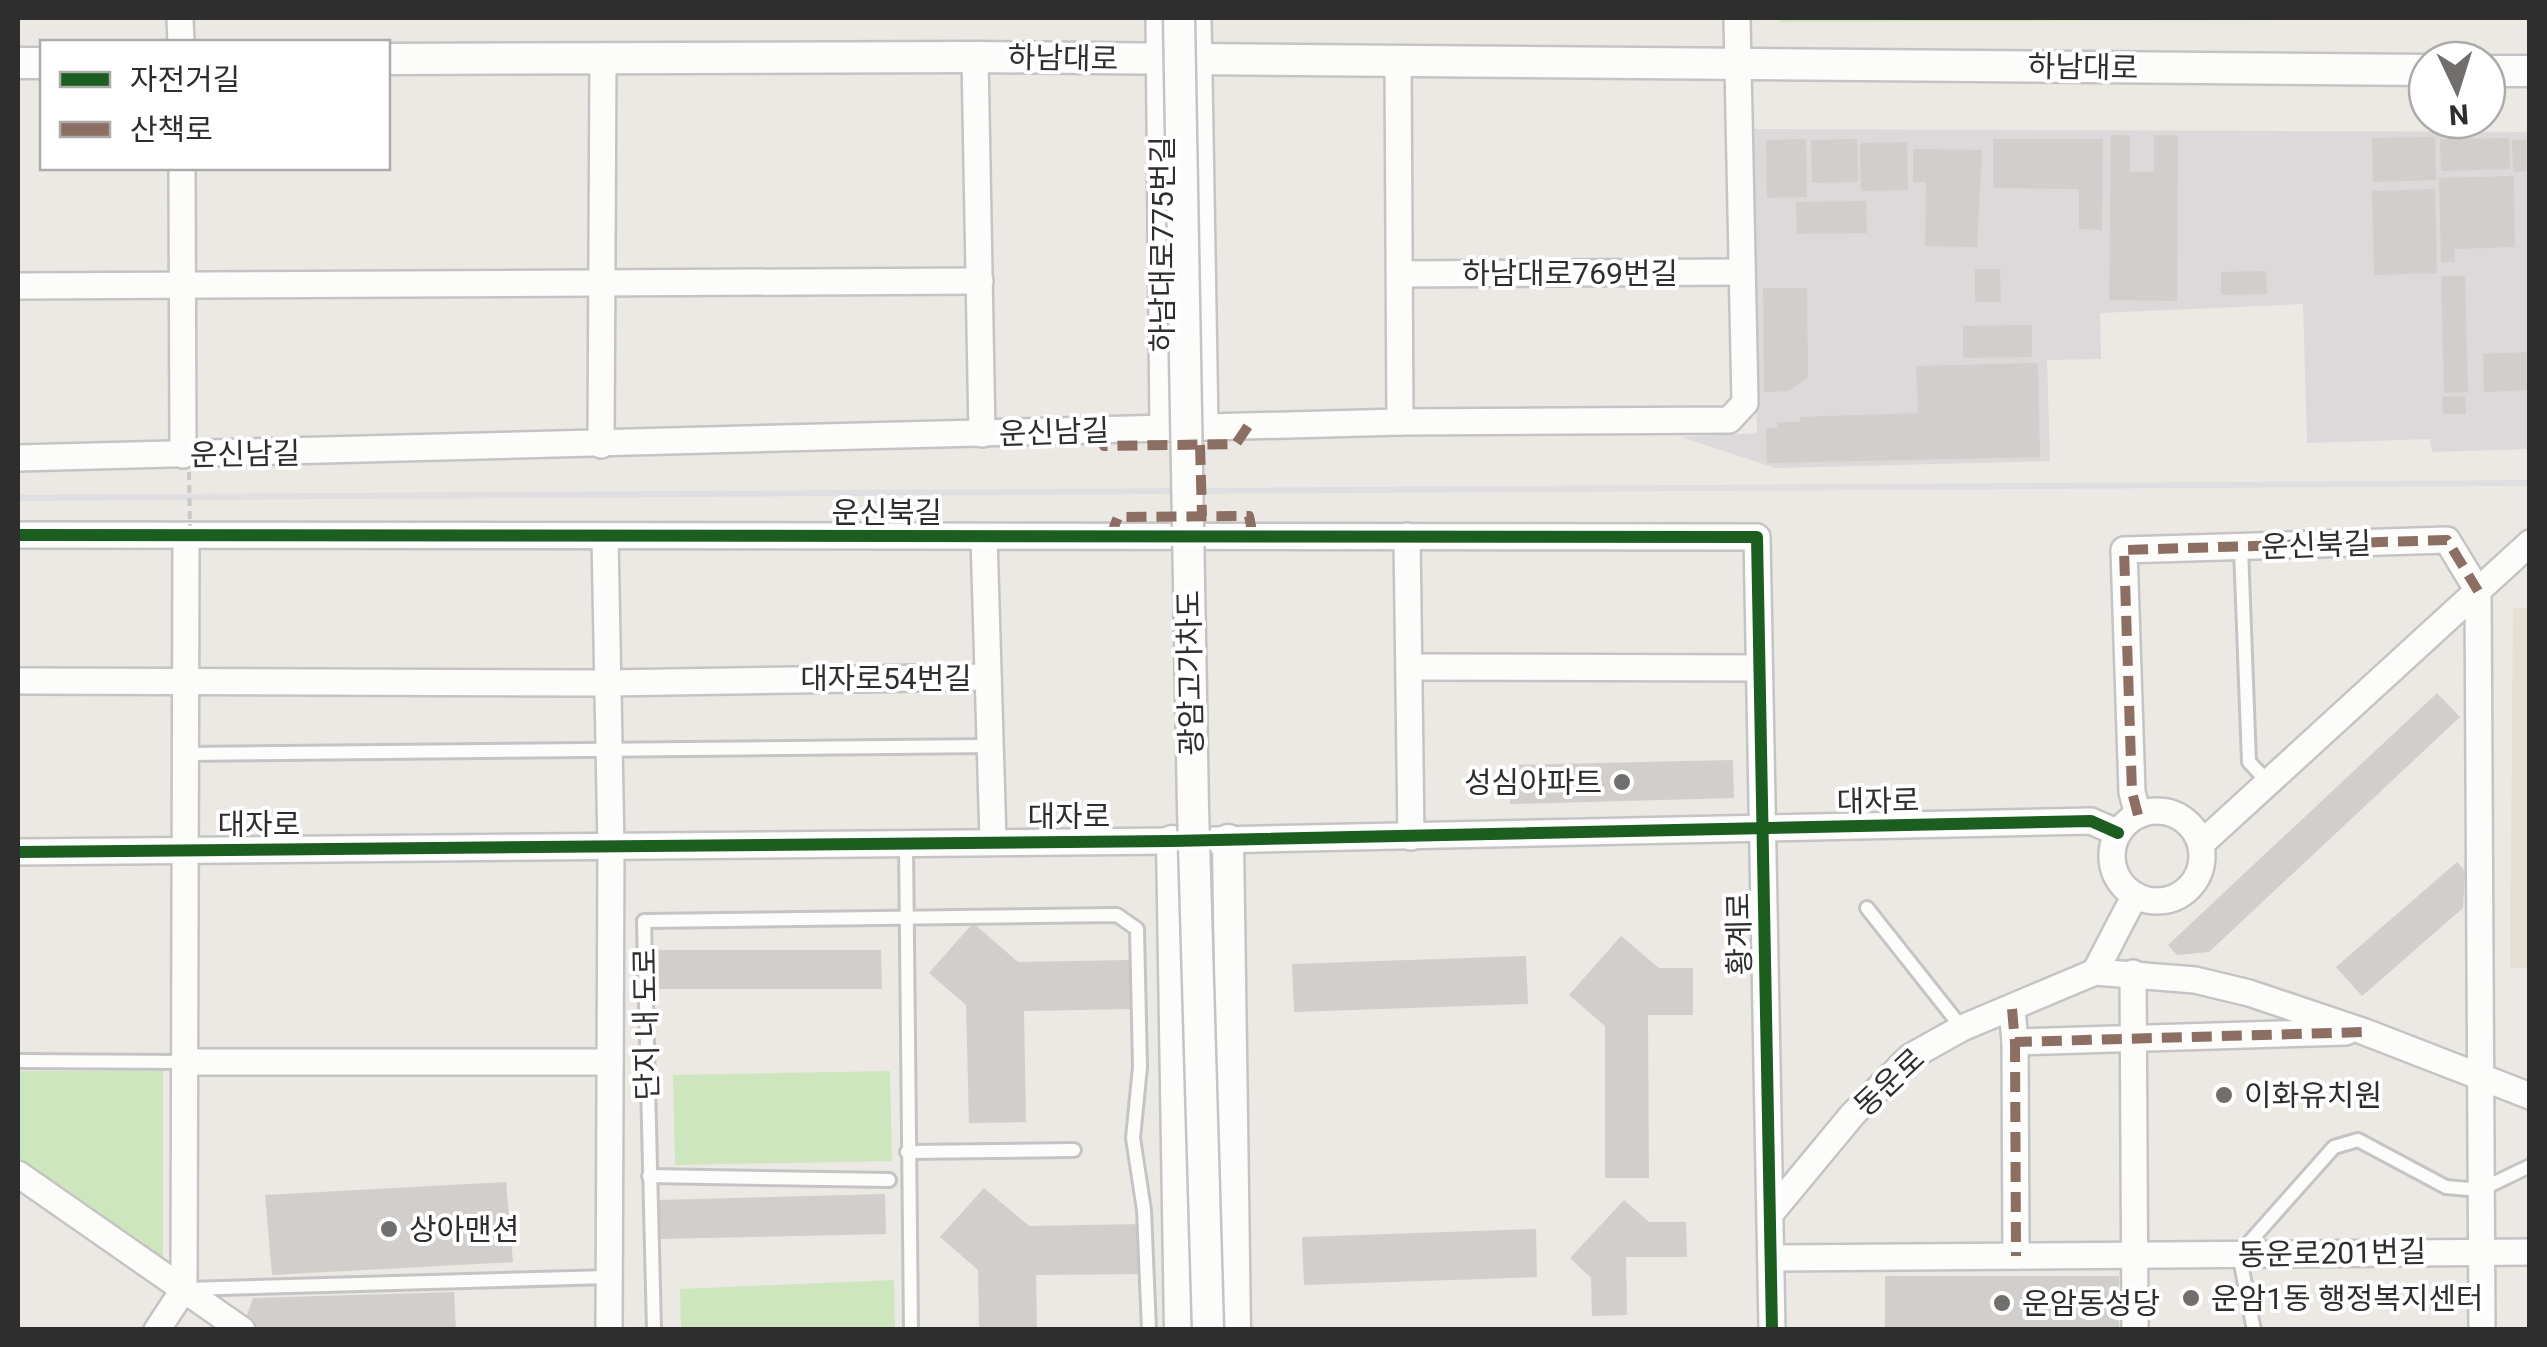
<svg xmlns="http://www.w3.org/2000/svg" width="2547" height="1347" font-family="Roboto,'Noto Sans KR',sans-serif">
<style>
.industrial{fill:#dcd9db}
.education{fill:#e6e0d3}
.green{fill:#cee6be}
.building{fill:#d1cecb}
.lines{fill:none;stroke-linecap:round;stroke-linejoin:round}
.service-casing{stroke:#c5c4c5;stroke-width:18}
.minor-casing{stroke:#c5c4c5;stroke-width:30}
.tertiary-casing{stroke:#c5c4c5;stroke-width:35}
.service{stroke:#fcfcfb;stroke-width:12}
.minor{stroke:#fcfcfb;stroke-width:25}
.tertiary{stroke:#fcfcfb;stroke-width:30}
.rail{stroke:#dfdfe1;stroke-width:6}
.tertiary-bridge-casing{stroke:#c5c4c5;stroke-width:35;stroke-linecap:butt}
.path-bridge{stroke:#c9c9c8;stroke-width:4;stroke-dasharray:8 5;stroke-linecap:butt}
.tertiary-bridge{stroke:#fcfcfb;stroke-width:30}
.quiet{stroke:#8d6e63;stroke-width:10;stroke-dasharray:20 10;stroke-linecap:butt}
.cycleway-casing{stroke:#fff;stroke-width:19}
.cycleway{stroke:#1b5e20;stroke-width:12}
.poi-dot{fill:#706f6e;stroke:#fff;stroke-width:4}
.labels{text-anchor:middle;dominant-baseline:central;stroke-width:8;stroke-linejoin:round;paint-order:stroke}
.street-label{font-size:30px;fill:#2e2e2e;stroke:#fff}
.poi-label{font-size:30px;fill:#2e2e2e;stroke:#fff;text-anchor:start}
</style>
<rect width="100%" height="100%" fill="#ece8e4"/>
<path class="industrial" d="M1749,129L2529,132V449L2432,452L2430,439L2307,443L2303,304L2100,313L2101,359L2047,360L2050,461L1775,468L1681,437L1757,433Z"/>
<path class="education" d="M2513,608H2530L2529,968H2510Z"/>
<g class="green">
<path d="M1776,18H2529L2530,19L1780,22Z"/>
<path d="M18,1071H163V1270L18,1164Z"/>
<path d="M890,1071L892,1161L675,1165L673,1075Z"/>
<path d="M894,1280L895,1329H681L680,1289Z"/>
</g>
<g class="building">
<path d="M2111,135H2130V172H2154V135H2178L2177,301L2109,300Z"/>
<path d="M2435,137L2436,180L2373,182L2372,138Z"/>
<path d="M2509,138L2510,169L2441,171L2440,139Z"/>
<path d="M1806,139L1807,197L1767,198L1766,140Z"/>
<path d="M1857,139L1858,182L1812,183L1811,140Z"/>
<path d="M1993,139H2103L2102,230L2079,229V189L1993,188Z"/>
<path d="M2512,140H2530V171L2513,172Z"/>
<path d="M1907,142L1908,190L1861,191L1860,143Z"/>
<path d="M1913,149L1982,150L1977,247L1925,246L1926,182H1913Z"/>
<path d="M2514,176L2515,247L2454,249L2455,262H2441L2439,178Z"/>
<path d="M2435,189L2437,273L2374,275L2372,191Z"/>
<path d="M1866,201L1867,233L1797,234L1796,202Z"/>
<path d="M1975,269H2000L2001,302H1975Z"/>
<path d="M2266,271L2267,294L2221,295V272Z"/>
<path d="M2441,276H2465L2468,392L2444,393Z"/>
<path d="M1763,288H1807L1808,377L1789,391L1764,392Z"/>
<path d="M2032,325V357L1963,358V326Z"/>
<path d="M2530,352V390L2484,392L2483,354Z"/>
<path d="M2038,363L2040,457L1767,463L1766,428H1777V422H1800V417L1918,413L1916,366Z"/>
<path d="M2465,396L2466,414H2443L2442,397Z"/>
<path d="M2437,693L2460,717L2209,952L2177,955L2168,945Z"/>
<path d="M1733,760L1734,798L1510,804L1509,765Z"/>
<path d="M2457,862L2465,871L2463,908L2362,996L2336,967Z"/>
<path d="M973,923L1018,962L1133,960L1134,1009L1024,1011L1026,1122L969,1123L966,1005L929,973Z"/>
<path d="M1621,936L1659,968H1693V1015H1648L1649,1178H1605V1026L1569,995Z"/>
<path d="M653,950H881L882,989H653Z"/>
<path d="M1526,956L1528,1004L1294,1012L1292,964Z"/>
<path d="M506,1182L513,1262L272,1275L265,1195Z"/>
<path d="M984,1188L1029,1226L1144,1224L1145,1274L1036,1275L1037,1330H979L978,1270L940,1237Z"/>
<path d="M885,1194L886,1234L658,1239L657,1200Z"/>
<path d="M1624,1200L1649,1222H1686L1687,1257H1626L1627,1315L1592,1316L1591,1278L1570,1258Z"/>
<path d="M1536,1229L1537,1277L1304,1285L1302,1237Z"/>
<rect x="1885" y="1276" width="234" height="54"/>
<path d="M454,1292L456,1330H259L245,1321L253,1298Z"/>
</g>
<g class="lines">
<defs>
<g id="service">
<path d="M2241,548L2249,762L2269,783"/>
<path d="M184,754L989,746"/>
<path d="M906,843L911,1330"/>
<path d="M1867,908L1962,1028"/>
<path d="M18,1061L184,1062"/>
<path d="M907,1152L1074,1150"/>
<path d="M649,1176L889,1180"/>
<path d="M187,1289L609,1277"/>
<path d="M654,1330L644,921L1117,915L1137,929L1140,1067L1133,1138L1144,1210L1149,1330"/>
<path d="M2254,1330L2239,1254L2334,1147L2358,1140L2446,1187L2480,1190L2530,1166"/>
</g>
<g id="minor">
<path d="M180,18L181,42"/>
<path d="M1159,18L1163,429"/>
<path d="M1198,18L1205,427"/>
<path d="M975,57L982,434"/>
<path d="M1398,61L1400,422"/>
<path d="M182,168L183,455"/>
<path d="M1400,274L1741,272"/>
<path d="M18,286L980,281"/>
<path d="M601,445L603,56"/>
<path d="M18,458L1400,422L1729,420L1745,403L1737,18"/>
<path d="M18,535L1757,537L1772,1330"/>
<path d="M1407,536L1411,837"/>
<path d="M605,537L611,848L609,1330"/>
<path d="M984,537L993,840"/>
<path d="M2478,591L2482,1330"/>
<path d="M1411,667L1758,668"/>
<path d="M18,681L606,683L988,677"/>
<circle cx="2157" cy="856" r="45"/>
<path d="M2138,815L2132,792L2124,550L2447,540L2478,591"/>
<path d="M2201,844L2530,543"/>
<path d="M18,852L1172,841L2091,821L2118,833"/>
<path d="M2095,972L2135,895"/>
<path d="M2133,973L2135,1330"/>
<path d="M2012,1009L2015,1042L2346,1032"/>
<path d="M2015,1042L2016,1256"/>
<path d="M184,1062H610"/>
<path d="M18,1174L242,1330"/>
<path d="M1771,1213L1853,1114L1910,1057L1962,1028L2095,972L2195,980L2249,993L2365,1032L2530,1096"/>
<path d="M1771,1258L2530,1252"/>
<path d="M157,1330L184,1289L186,537"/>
</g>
<g id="tertiary">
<path d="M388,59L975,57L2427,70"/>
<path d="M18,63H42"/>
<path d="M2487,71H2530"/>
<path d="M1228,840L1235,1330"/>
<path d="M1172,841L1180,1330"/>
</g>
</defs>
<use href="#service" class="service-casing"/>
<use href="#minor" class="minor-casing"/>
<use href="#tertiary" class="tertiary-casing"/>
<use href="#service" class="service"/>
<use href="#minor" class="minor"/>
<use href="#tertiary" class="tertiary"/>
<path class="rail" d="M18,498L2530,483"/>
<defs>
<path id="tertiary-bridge" d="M1179,18L1193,808L1208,1329"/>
</defs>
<use href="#tertiary-bridge" class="tertiary-bridge-casing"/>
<path class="path-bridge" d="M189,472L190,531"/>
<use href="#tertiary-bridge" class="tertiary-bridge"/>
<g class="quiet">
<path d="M1097,431L1104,446L1236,444L1248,426"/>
<path d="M1200,445L1202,516"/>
<path d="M1110,537L1118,517L1234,516H1249L1253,536"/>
<path d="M2138,815L2132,792L2124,550L2447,540L2478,591"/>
<path d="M2012,1009L2015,1042L2365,1032"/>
<path d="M2015,1042L2016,1256"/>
</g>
<defs>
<g id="cycleway">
<path d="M18,535L1757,537L1772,1330"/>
<path d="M18,852L1172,841L2091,821L2118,833"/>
</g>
</defs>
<use href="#cycleway" class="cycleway-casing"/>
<use href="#cycleway" class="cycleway"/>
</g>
<g class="poi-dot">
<circle cx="1622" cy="782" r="10"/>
<circle cx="2224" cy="1095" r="10"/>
<circle cx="389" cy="1229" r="10"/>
<circle cx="2191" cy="1298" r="10"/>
<circle cx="2002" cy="1303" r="10"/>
</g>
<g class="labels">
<g class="street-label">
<text transform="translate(1063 58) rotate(1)">하남대로</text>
<text transform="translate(2083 67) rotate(1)">하남대로</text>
<text transform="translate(1162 244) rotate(-90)">하남대로775번길</text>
<text x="1570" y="273">하남대로769번길</text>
<text transform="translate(1054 432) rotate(-2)">운신남길</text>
<text transform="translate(245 454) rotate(-1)">운신남길</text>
<text x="887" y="512">운신북길</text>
<text transform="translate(2316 545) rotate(-2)">운신북길</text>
<text transform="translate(1190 673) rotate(-91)">광암고가차도</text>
<text x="886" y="678">대자로54번길</text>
<text transform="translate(1878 801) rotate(-1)">대자로</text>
<text x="1069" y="816">대자로</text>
<text x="259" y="824">대자로</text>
<text transform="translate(1739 934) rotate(-91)">황계로</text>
<text transform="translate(646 1024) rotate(-91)">단지 내 도로</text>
<text transform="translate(1889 1082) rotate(-43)">동운로</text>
<text transform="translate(2332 1253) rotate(-1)">동운로201번길</text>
</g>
<g class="poi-label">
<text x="1602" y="782" text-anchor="end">성심아파트</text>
<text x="2244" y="1095">이화유치원</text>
<text x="409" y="1229">상아맨션</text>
<text x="2211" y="1298">운암1동 행정복지센터</text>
<text x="2022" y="1303">운암동성당</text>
</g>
</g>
<rect width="2547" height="1347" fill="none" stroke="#2e2e2e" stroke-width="40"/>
<rect x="40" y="40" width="350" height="130" fill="#ffffff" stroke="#ababab" stroke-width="2.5"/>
<rect x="60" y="72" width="50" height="15" fill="#1b5e20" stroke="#ababab" stroke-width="2.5"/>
<text x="130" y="90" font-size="30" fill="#2e2e2e">자전거길</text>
<rect x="60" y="122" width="50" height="15" fill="#8d6e63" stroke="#ababab" stroke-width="2.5"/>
<text x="130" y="140" font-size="30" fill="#2e2e2e">산책로</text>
<g transform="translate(2457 90) rotate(176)"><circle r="48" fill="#ffffff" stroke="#ababab" stroke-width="2.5"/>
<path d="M0-8L18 38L0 25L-18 38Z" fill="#706f6e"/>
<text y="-15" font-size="28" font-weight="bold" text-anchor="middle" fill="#2e2e2e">N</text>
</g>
</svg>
